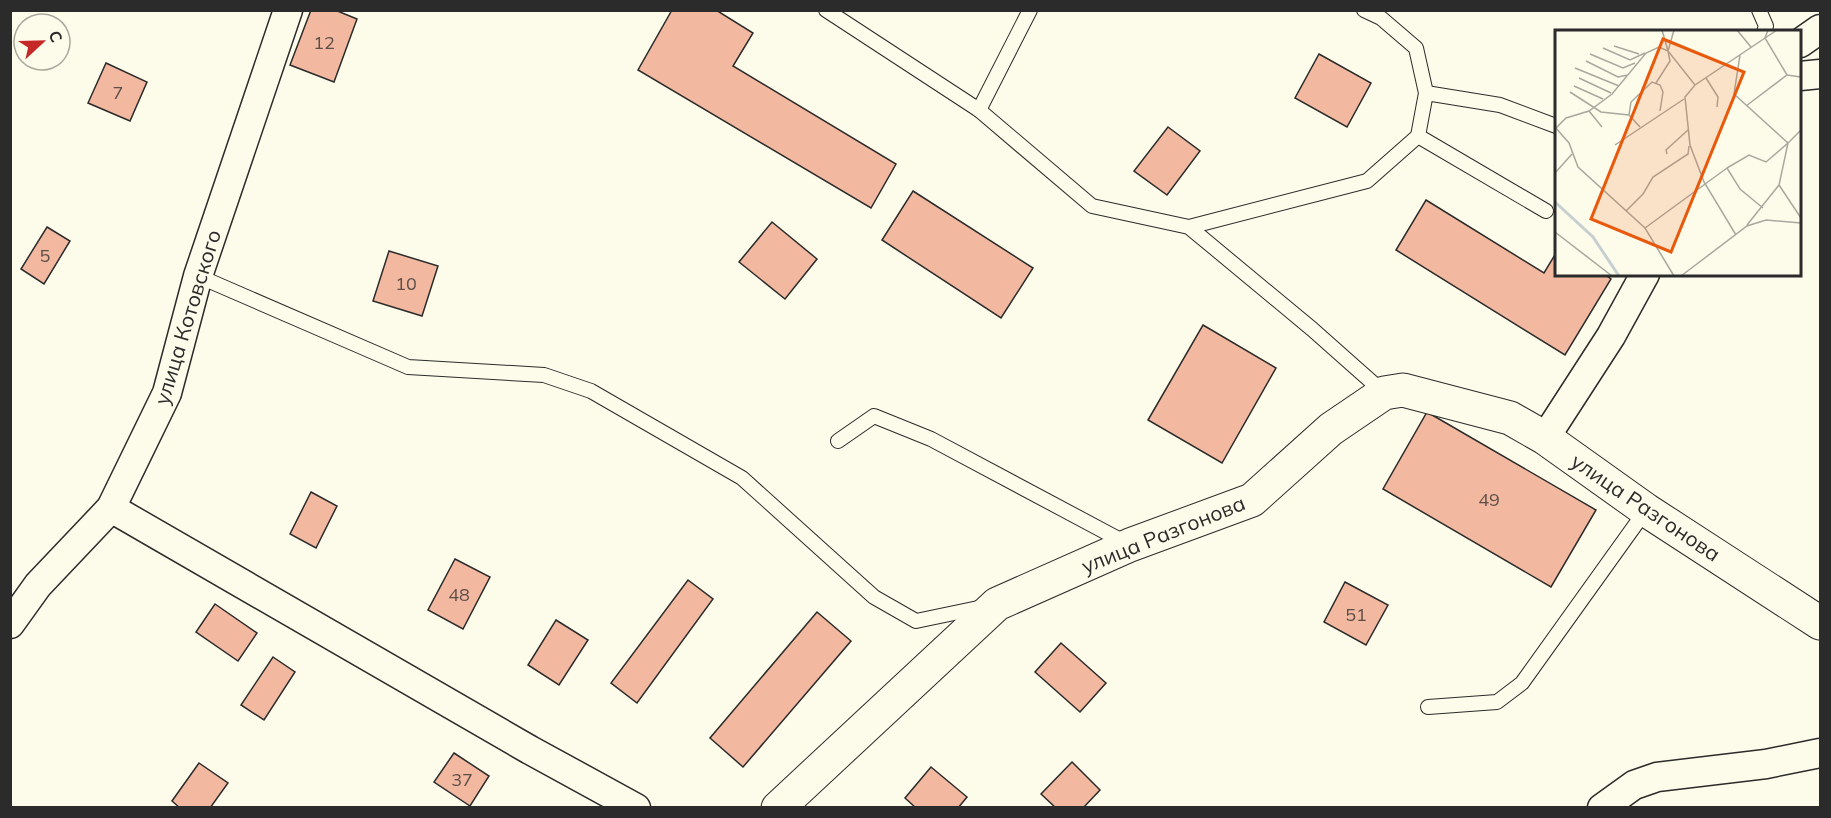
<svg xmlns="http://www.w3.org/2000/svg" width="1831" height="818" font-family="Mulish,sans-serif">
<style>
.building{fill:#f2b8a0;stroke:#2b2b2b;stroke-width:1.5}
.lines{fill:none;stroke-linecap:round;stroke-linejoin:round}
.service-casing{stroke:#2b2b2b;stroke-width:16}
.minor-casing{stroke:#2b2b2b;stroke-width:31}
.tertiary-casing{stroke:#2b2b2b;stroke-width:35}
.service{stroke:#fdfbea;stroke-width:14}
.minor{stroke:#fdfbea;stroke-width:28}
.tertiary{stroke:#fdfbea;stroke-width:33}
.labels{text-anchor:middle;dominant-baseline:central;stroke-width:4.5;stroke-linejoin:round;paint-order:stroke}
.number-label{font-size:18px;fill:#5d4e48}
.street-label{font-size:21px;fill:#2b2b2b;stroke:#fdfbea}
.inset-river{fill:none;stroke:#c7d0d0;stroke-width:3}
.inset-road{fill:none;stroke:#a9a89e;stroke-width:1.5}
.view{fill:#e8590c;fill-opacity:0.15;stroke:#e8590c;stroke-width:3}
.inset-edge{fill:none;stroke:#2b2b2b;stroke-width:3}
</style>
<rect width="100%" height="100%" fill="#fdfbea"/>
<g class="building">
<path d="M311,10H335L357,19L334,82L290,65Z"/>
<path d="M672,10H716L753,33L733,66L896,164L871,208L638,70Z"/>
<path d="M1319,54L1371,83L1347,127L1295,98Z"/>
<path d="M106,63L147,82L130,121L88,103Z"/>
<path d="M1168,127L1200,151L1167,195L1134,171Z"/>
<path d="M913,191L1033,268L1001,318L882,240Z"/>
<path d="M1426,200L1544,273L1556,253V274H1604L1611,279L1565,355L1396,250Z"/>
<path d="M772,222L817,259L785,299L739,262Z"/>
<path d="M47,227L70,241L44,284L21,269Z"/>
<path d="M389,251L438,266L422,316L373,301Z"/>
<path d="M1203,325L1276,368L1222,463L1148,420Z"/>
<path d="M1427,412L1596,510L1551,587L1383,489Z"/>
<path d="M311,492L337,506L316,548L290,534Z"/>
<path d="M455,559L490,577L463,629L428,610Z"/>
<path d="M688,580L713,599L637,703L611,683Z"/>
<path d="M1345,582L1388,605L1366,645L1324,622Z"/>
<path d="M215,604L257,633L238,661L196,632Z"/>
<path d="M817,612L851,641L743,767L710,738Z"/>
<path d="M556,620L588,640L559,685L528,665Z"/>
<path d="M1061,643L1106,683L1080,712L1035,672Z"/>
<path d="M273,657L295,672L264,720L241,705Z"/>
<path d="M454,753L489,776L470,806L434,782Z"/>
<path d="M1072,762L1100,790L1083,808H1056L1041,794Z"/>
<path d="M199,763L228,783L210,808H180L172,801Z"/>
<path d="M931,767L967,797L958,808H916L905,798Z"/>
</g>
<g class="lines">
<defs>
<g id="service">
<path d="M826,10L979,110L1092,206L1189,227L1312,329L1383,392"/>
<path d="M1759,10L1766,26L1764,32"/>
<path d="M1426,93L1500,105L1556,126"/>
<path d="M979,110L1030,10"/>
<path d="M1418,136L1546,211"/>
<path d="M1189,227L1367,181L1418,136L1426,93L1416,48L1381,18L1364,10"/>
<path d="M198,276L408,367L544,375L591,391L742,478L874,597L916,621L983,607"/>
<path d="M838,441L874,416L931,439L1126,543"/>
<path d="M1428,707L1497,702L1522,683L1646,510"/>
</g>
<g id="minor">
<path d="M1800,43L1820,29"/>
<path d="M1800,76L1820,74"/>
<path d="M1545,438L1611,336L1645,274"/>
<path d="M111,508L530,750L636,808"/>
<path d="M10,624L38,585L111,508L167,393L198,276L288,10"/>
<path d="M1602,808L1634,785L1657,777L1766,764L1820,753"/>
</g>
<path id="tertiary" d="M778,808L997,604L1130,545L1252,500L1331,429L1384,393L1403,390L1510,418L1545,438L1646,510L1820,623"/>
</defs>
<use href="#service" class="service-casing"/>
<use href="#minor" class="minor-casing"/>
<use href="#tertiary" class="tertiary-casing"/>
<use href="#service" class="service"/>
<use href="#minor" class="minor"/>
<use href="#tertiary" class="tertiary"/>
</g>
<g class="labels">
<g class="number-label">
<text x="324" y="42">12</text>
<text x="118" y="92">7</text>
<text x="45" y="255">5</text>
<text x="406" y="283">10</text>
<text x="1489" y="499">49</text>
<text x="459" y="594">48</text>
<text x="1356" y="614">51</text>
<text x="462" y="779">37</text>
</g>
<g class="street-label">
<text transform="translate(187 317) rotate(-73)">улица Котовского</text>
<text transform="translate(1646 507) rotate(34)">улица Разгонова</text>
<text transform="translate(1163 534) rotate(-22)">улица Разгонова</text>
</g>
</g>
<g transform="translate(1555 30)">
<rect width="246" height="246" fill="#fdfbea"/>
<path class="inset-river" d="M0,172L38,207L64,246"/>
<path class="inset-road" d="M107,0L113,21L140,55M182,0L196,17M213,0L210,8L232,45M59,16L84,24M48,18L75,30L90,23M35,24L68,38L80,33M31,31L63,47L73,45M20,38L64,56M24,48L56,63M151,48L163,67L162,77M101,53L115,31L113,21L119,0M19,56L48,69M15,62L46,82L74,85M191,76L232,45L246,47M34,81L47,97M0,97L14,113L23,137L90,198L119,246M85,97L74,85L76,72L97,52L105,55L108,62L105,81M1,98L11,88L34,81L57,64L91,23L104,17L113,21M246,100L233,113L224,155L246,188M60,115L129,69M112,124L111,120L133,100M172,138L194,125L211,132L233,113L179,64L185,25M0,143L17,124M71,181L88,164L98,147L133,124L134,116M192,195L224,155M90,198L172,138L185,159L208,178M0,202L57,246M181,205L149,152L135,115L130,67L140,55L222,0M126,246L192,196L211,190L246,193"/>
<path class="view" d="M108,9L189,42L116,222L36,189Z"/>
<rect width="246" height="246" class="inset-edge"/>
</g>
<rect width="1831" height="818" fill="none" stroke="#2b2b2b" stroke-width="24"/>
<g transform="translate(42 42) rotate(68)"><circle r="28" fill="#fdfbea" stroke="#a9a89e" stroke-width="1.5"/>
<path d="M0-4.5L10 22L0 15L-10 22Z" fill="#c62828"/>
<text y="-9" font-size="16" font-weight="bold" text-anchor="middle" fill="#2b2b2b">С</text>
</g>
</svg>
